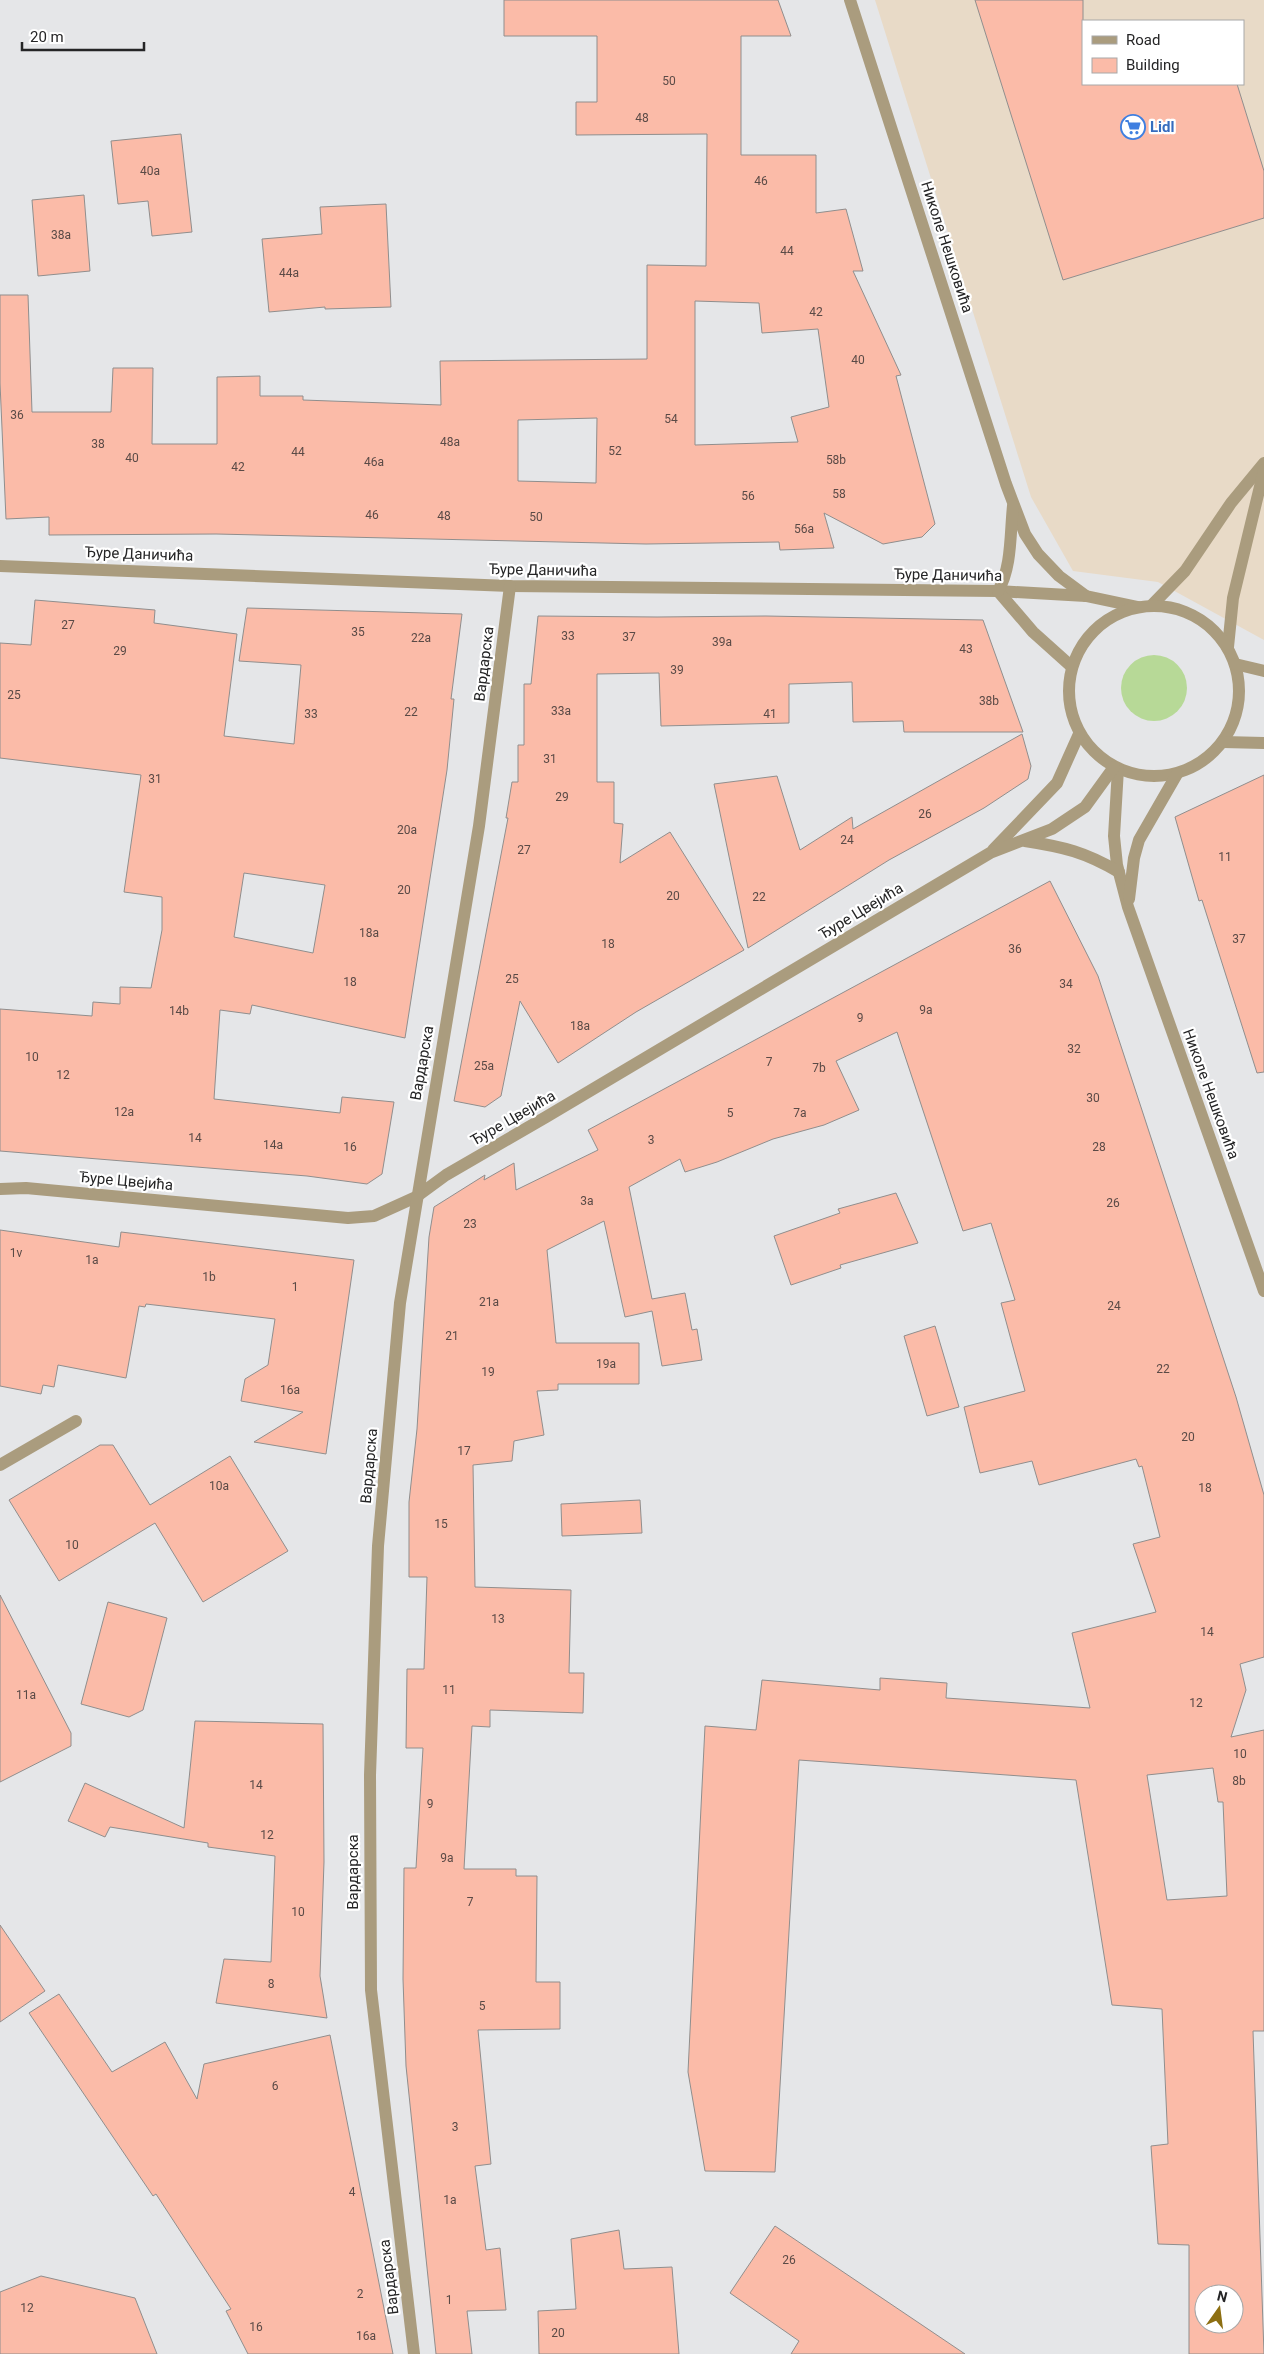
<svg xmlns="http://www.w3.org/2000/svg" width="1264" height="2354" font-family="Roboto,sans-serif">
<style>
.commercial{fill:#e8dac7;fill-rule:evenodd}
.green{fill:#b7d997}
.building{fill:#fbbba8;stroke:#908e8d;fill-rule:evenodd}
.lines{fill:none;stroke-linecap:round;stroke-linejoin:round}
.service{stroke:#aa9c7e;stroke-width:12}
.minor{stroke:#aa9c7e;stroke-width:12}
.labels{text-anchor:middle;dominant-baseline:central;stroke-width:4.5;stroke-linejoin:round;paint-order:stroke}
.number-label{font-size:12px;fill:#5a4a46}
.shop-label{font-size:15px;font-weight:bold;fill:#366cbe;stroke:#fff;text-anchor:start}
.street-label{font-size:15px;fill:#252526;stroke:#fff}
</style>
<rect width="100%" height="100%" fill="#e5e6e8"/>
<path class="commercial" d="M875,0H1264V640L1158,582L1073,571L1031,497ZM1083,21H1243V84H1083Z"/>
<circle class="green" cx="1154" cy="688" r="33"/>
<g class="building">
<path d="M504,0H778L791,36H741V155H816V213L846,209L863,271H853L901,375L896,376L935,524L922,537L883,544L824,513L834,548L780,550L779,542L646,544L216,534L49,535V517L6,519L0,383V295H28L32,412H111L113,368H153L152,444H217V377L260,376V396H303V400L441,405L440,361L647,359V265L706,266L707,134L576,135V102H597V36H504ZM695,301L759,303L762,333L818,329L829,407L791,417L798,442L695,445ZM597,418L596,483L518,481V420Z"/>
<path d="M975,0H1083V84H1237L1264,171V218L1063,280Z"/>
<path d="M181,134L192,232L152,236L148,201L118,204L111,141Z"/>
<path d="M84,195L90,271L38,276L32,200Z"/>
<path d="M386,204L391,307L325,309V307L269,312L262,239L322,234L320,207Z"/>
<path d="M35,600L155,610L154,623L237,634L224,736L294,744L301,665L239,661L247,608L462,614L451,699H454L447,770L405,1038L252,1005L250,1014L220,1010L214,1099L340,1113L342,1097L394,1102L382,1174L367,1184L307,1176L0,1151V1009L92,1016L93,1002L120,1004V987L151,988L162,930V897L124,892L141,775L0,758V643L31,645ZM244,873L325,885L313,953L234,937Z"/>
<path d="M538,616L657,617L766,616L983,620L1023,732H904L903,721L853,722L852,682L789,684V723L661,726L659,673L597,674V782H614V823L623,824L620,863L670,832L744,950L636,1012L558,1063L520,1001L501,1096L485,1107L454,1101L508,818H506L512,782H518V745H524V684H531Z"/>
<path d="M1022,734L1031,766L1028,779L984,808L889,860L748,948L714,784L777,776L800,850L852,817L853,829Z"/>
<path d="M1264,775V1072L1257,1073L1202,900L1199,901L1175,817Z"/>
<path d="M1050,881L1098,976L1236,1397L1264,1495V1657L1240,1664L1246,1690L1231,1737L1264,1730V2031H1253L1264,2354H1189V2245L1158,2244L1151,2146L1168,2144L1162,2009L1112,2005L1076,1780L799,1760L775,2172L705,2171L688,2072L705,1726L756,1730L762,1680L880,1690V1678L947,1683L946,1698L1090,1708L1072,1633L1156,1612L1133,1544L1160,1537L1142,1466L1139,1467L1136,1459L1039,1485L1032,1461L980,1473L964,1407L1025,1391L1001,1303L1015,1300L991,1223L963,1231L897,1032L836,1061L859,1110L824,1125L773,1139L717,1162L685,1172L680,1159L629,1187L652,1299L685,1293L692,1330L697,1329L702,1360L662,1366L652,1311L625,1317L604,1221L547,1250L556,1343H639V1384H558V1390L537,1391L544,1435L514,1441L512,1461L473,1465L475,1587L571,1590L569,1673H584L583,1713L490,1710V1727L472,1726L464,1869H516V1876H537L536,1982H560V2029L478,2030L491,2164L475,2166L486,2250L500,2248L506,2310L467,2311L472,2354H436L406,2066L403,1979L404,1868H416L423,1748H406L407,1669H424L427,1577H409V1502L417,1429L429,1237L434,1207L485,1175L484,1180L514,1163L516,1190L598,1150L588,1130ZM1213,1768L1218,1802H1223L1227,1896L1167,1900L1147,1775ZM1204,2294H1234V2324H1204Z"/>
<path d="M896,1193L918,1243L840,1265L841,1268L791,1285L774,1236L840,1213L838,1209Z"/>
<path d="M0,1230L119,1247L121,1232L354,1260L326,1454L254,1442L303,1412L241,1401L245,1379L268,1365L275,1319L146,1304L145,1307L139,1306L126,1378L58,1365L54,1387L43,1385L41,1394L0,1386Z"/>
<path d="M935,1326L959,1407L927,1416L904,1336Z"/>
<path d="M100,1445H113L150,1505L230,1456L288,1551L203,1602L155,1523L59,1581L9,1500Z"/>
<path d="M640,1500L642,1533L562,1536L561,1504Z"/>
<path d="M0,1595L71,1733V1746L0,1782Z"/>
<path d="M108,1602L167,1618L143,1710L129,1717L81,1704Z"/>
<path d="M195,1721L323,1724L324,1862L320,1976L327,2018L216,2003L224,1959L271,1962L275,1856L208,1847V1843L110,1827L105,1837L68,1821L85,1783L184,1828Z"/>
<path d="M0,1925L45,1991L0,2022Z"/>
<path d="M59,1994L112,2072L165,2042L197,2099L204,2064L330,2035L393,2354H248L226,2311L231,2309L156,2194L153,2196L29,2013Z"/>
<path d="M775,2226L965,2354H791L799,2341L730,2293Z"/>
<path d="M619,2230L624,2269L672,2267L679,2354H539L538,2311L576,2309L571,2239Z"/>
<path d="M41,2276L135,2298L157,2354H0V2292Z"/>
</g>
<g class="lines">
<g class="service">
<path d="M1151,606L1185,571L1231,503L1264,463"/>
<path d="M1228,647L1233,598L1264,470"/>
</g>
<g class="minor">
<path d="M850,0L1006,484L1025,534L1038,554L1059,576L1086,596L1138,607"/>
<path d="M0,566L510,586L998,591L1086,596"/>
<path d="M998,591L1033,632L1072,667"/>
<path d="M998,591C1012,568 1010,533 1013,506"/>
<circle cx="1154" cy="691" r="85"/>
<path d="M1235,664L1264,671"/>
<path d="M1223,742L1264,743"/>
<path d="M1118,769L1114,836L1117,865L1128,907L1264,1291"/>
<path d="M1025,841C1064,847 1085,852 1119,872"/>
<path d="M993,850L1057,783L1079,734"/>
<path d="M1129,899L1134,858L1139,840L1177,774"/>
<path d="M0,1189L26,1188L348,1218L374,1216L416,1197L446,1175L546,1117L990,853L1052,829L1085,807L1114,767"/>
<path d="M0,1465L76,1421"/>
<path d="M414,2354L371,1990L370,1775L378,1546L400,1303L479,826L510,586"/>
</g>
</g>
<defs>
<symbol id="supermarket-ring" viewBox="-11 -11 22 22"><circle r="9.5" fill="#fff" stroke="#3f7fe0" stroke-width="1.5"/><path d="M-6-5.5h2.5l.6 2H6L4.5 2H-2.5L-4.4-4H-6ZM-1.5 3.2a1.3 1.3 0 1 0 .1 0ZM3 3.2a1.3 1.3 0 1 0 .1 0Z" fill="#3f7fe0"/></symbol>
</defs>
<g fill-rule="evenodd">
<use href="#supermarket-ring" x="1119" y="113" width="28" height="28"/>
</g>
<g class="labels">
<g class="number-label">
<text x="669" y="81">50</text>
<text x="642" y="118">48</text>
<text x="150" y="171">40a</text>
<text x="761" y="181">46</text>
<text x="61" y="235">38a</text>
<text x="787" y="251">44</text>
<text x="289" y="273">44a</text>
<text x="816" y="312">42</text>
<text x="858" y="360">40</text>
<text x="17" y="415">36</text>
<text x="671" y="419">54</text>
<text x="450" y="442">48a</text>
<text x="98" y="444">38</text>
<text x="615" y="451">52</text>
<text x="298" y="452">44</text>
<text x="132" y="458">40</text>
<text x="836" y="460">58b</text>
<text x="374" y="462">46a</text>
<text x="238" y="467">42</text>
<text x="839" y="494">58</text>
<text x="748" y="496">56</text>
<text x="372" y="515">46</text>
<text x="444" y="516">48</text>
<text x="536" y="517">50</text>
<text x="804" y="529">56a</text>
<text x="68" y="625">27</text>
<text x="358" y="632">35</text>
<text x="568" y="636">33</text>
<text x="629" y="637">37</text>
<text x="421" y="638">22a</text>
<text x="722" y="642">39a</text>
<text x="966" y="649">43</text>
<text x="120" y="651">29</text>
<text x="677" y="670">39</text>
<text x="14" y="695">25</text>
<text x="989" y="701">38b</text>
<text x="561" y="711">33a</text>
<text x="411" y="712">22</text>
<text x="311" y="714">33</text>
<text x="770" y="714">41</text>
<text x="550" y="759">31</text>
<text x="155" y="779">31</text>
<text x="562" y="797">29</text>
<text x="925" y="814">26</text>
<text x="407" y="830">20a</text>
<text x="847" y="840">24</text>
<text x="524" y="850">27</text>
<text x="1225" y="857">11</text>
<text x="404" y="890">20</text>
<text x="673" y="896">20</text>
<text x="759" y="897">22</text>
<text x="369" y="933">18a</text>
<text x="1239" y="939">37</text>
<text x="608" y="944">18</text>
<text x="1015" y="949">36</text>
<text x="512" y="979">25</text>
<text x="350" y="982">18</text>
<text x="1066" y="984">34</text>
<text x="926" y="1010">9a</text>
<text x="179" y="1011">14b</text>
<text x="860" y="1018">9</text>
<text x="580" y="1026">18a</text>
<text x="1074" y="1049">32</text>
<text x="32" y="1057">10</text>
<text x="769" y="1062">7</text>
<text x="484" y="1066">25a</text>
<text x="819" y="1068">7b</text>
<text x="63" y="1075">12</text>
<text x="1093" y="1098">30</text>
<text x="124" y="1112">12a</text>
<text x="730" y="1113">5</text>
<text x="800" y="1113">7a</text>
<text x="195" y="1138">14</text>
<text x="651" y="1140">3</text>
<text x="273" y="1145">14a</text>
<text x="350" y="1147">16</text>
<text x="1099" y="1147">28</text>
<text x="587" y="1201">3a</text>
<text x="1113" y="1203">26</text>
<text x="470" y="1224">23</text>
<text x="16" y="1253">1v</text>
<text x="92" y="1260">1a</text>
<text x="209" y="1277">1b</text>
<text x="295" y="1287">1</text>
<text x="489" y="1302">21a</text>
<text x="1114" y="1306">24</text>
<text x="452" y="1336">21</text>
<text x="606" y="1364">19a</text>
<text x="1163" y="1369">22</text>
<text x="488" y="1372">19</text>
<text x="290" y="1390">16a</text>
<text x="1188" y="1437">20</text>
<text x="464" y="1451">17</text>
<text x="219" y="1486">10a</text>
<text x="1205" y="1488">18</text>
<text x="441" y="1524">15</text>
<text x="72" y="1545">10</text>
<text x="498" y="1619">13</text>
<text x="1207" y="1632">14</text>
<text x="449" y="1690">11</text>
<text x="26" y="1695">11a</text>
<text x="1196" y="1703">12</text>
<text x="1240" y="1754">10</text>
<text x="1239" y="1781">8b</text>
<text x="256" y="1785">14</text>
<text x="430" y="1804">9</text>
<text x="267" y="1835">12</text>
<text x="447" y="1858">9a</text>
<text x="470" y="1902">7</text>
<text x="298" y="1912">10</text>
<text x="271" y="1984">8</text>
<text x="482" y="2006">5</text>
<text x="275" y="2086">6</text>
<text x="455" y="2127">3</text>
<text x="352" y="2192">4</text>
<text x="450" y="2200">1a</text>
<text x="789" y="2260">26</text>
<text x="360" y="2294">2</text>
<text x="449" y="2300">1</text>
<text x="27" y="2308">12</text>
<text x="256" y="2327">16</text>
<text x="558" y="2333">20</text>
<text x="366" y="2336">16a</text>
</g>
<g class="shop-label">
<text x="1150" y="127">Lidl</text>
</g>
<g class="street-label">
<text transform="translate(947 247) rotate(72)">Николе Нешковића</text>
<text transform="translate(139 554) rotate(2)">Ђуре Даничића</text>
<text transform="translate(543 570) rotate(1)">Ђуре Даничића</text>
<text transform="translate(948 575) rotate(1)">Ђуре Даничића</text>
<text transform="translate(484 664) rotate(-83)">Вардарска</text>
<text transform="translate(861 911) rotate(-31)">Ђуре Цвејића</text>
<text transform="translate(422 1063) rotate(-80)">Вардарска</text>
<text transform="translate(1211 1094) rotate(70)">Николе Нешковића</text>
<text transform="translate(513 1118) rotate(-30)">Ђуре Цвејића</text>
<text transform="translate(126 1181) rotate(5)">Ђуре Цвејића</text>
<text transform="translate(369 1466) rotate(-85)">Вардарска</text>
<text transform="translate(353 1872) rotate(-90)">Вардарска</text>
<text transform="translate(389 2277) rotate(-97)">Вардарска</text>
</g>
</g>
<rect x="1082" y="20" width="162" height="65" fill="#ffffff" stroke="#a8a8a8"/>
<rect x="1092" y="36" width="25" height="8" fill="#aa9c7e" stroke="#a8a8a8"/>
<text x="1126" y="45" font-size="15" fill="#252526">Road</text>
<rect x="1092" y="58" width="25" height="15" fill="#fbbba8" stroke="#a8a8a8"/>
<text x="1126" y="70" font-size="15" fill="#252526">Building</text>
<g transform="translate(1219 2309) rotate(14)"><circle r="24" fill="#ffffff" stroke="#a8a8a8"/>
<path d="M0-4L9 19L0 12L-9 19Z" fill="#8d6f12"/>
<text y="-8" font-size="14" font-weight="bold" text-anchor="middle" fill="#252526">N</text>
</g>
<path d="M22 42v8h122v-8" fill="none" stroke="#252526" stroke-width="2.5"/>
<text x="30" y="42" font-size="15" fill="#252526" stroke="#ffffff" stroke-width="4" paint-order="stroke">20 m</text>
</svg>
